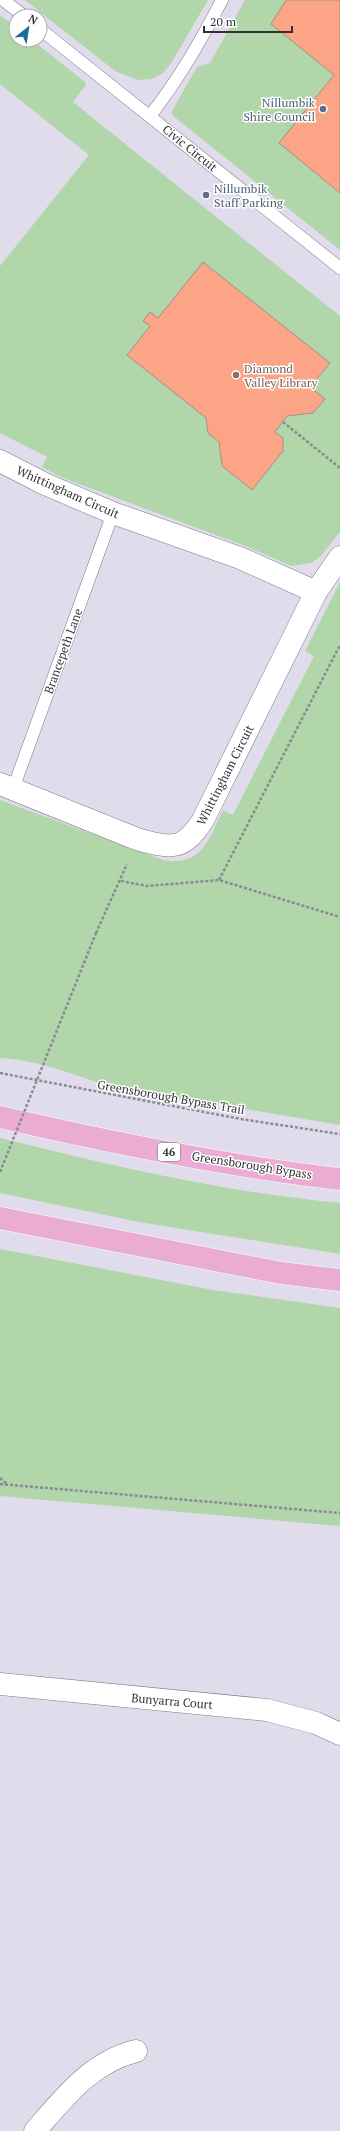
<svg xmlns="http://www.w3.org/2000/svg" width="340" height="2131" font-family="'PT Serif',serif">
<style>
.green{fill:#b1d6aa}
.building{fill:#fba486;stroke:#a1918b}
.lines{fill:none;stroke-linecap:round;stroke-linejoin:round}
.service-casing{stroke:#7e7a88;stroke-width:13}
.minor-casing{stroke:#7e7a88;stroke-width:23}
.trunk-casing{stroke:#fff;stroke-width:23}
.path{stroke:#8b8993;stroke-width:2.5;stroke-dasharray:3 2;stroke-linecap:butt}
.service{stroke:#fff;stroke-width:12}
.minor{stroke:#fff;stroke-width:22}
.trunk{stroke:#ebacd4;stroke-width:22}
.path-bridge{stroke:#8b8993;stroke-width:2.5;stroke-dasharray:3 2;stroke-linecap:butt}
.service-dot{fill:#5c6f8a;stroke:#fff;stroke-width:1.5}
.education-dot{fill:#8d6e63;stroke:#fff;stroke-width:1.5}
.labels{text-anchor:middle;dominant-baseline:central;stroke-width:3;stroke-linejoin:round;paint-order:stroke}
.shield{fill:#fff;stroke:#706f72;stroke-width:1}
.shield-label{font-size:11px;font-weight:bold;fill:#323136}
.service-label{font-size:12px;fill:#4e5e75;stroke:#fff;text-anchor:end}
.street-label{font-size:12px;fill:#323136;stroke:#fff}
.education-label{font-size:12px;fill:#785e54;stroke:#fff;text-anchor:start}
</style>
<rect width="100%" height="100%" fill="#e0dceb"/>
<g class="green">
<path d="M25,0H208L172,62L163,73L151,79L138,80L115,71Z"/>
<path d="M245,0H340V250L172,115V111L197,67L210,63Z"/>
<path d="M0,15L16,27V40H32L85,82L86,85L73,102L340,316V532L320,557L311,563L291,566L248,547L63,478L42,467L47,457L0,433V266L89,155L0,84Z"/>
<path d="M340,582V1125L119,1088C79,1078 42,1060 0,1058V800L163,860C202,867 208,840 223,810L233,815L314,656L305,651Z"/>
<path d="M0,1138C112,1166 225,1192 340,1203V1254L139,1222L0,1193Z"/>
<path d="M0,1249L213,1290L340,1308V1526L0,1496Z"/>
</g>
<g class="building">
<path d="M286,0H340V193L279,143L334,75L271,24Z"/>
<path d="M203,262L330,363L310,387L325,399L313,413L287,416L275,432L283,438V451L252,490L222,466L219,442L208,433L206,418L127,355L150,326L143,321L150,312L158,318Z"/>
</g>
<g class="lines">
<defs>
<g id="service">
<path d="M3,0L24,16"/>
<path d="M40,29L340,268"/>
<path d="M150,116C180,77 199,44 222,0"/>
<path d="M13,789L113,513"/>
</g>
<g id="minor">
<path d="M0,461L45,484L113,513L240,558L316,592"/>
<path d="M0,784L137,839C170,848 183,852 203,820L316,592L340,557"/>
<path d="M0,1684L267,1710L316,1723L340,1734"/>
<path d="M35,2131C64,2098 91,2062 136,2051"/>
</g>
<g id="trunk">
<path d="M0,1117C112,1143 226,1166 340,1179"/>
<path d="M0,1218L281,1273L340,1280"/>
</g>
</defs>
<use href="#service" class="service-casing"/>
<use href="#minor" class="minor-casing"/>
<use href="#trunk" class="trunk-casing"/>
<g class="path">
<path d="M283,422L340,468"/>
<path d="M219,880L340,645"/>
<path d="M121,881L147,886L219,880L340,917"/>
<path d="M96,933L127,864"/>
<path d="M0,1073L241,1119L340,1134"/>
<path d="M0,1478L7,1484"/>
<path d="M0,1484L340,1513"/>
</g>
<use href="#service" class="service"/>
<use href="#minor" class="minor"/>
<use href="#trunk" class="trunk"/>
<path class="path-bridge" d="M0,1172L96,933"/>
</g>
<g class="service-dot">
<circle cx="323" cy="109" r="4"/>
<circle cx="206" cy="195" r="4"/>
</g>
<circle class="education-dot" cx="236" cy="375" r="4"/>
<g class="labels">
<rect class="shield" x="158" y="1143" width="22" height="18" rx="3"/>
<g class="shield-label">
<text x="169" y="1152">46</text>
</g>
<g class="service-label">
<text x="315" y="102">Nillumbik<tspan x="315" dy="14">Shire Council</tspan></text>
<text x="214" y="188" text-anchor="start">Nillumbik<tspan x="214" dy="14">Staff Parking</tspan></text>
</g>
<g class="street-label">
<text transform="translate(190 148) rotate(39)">Civic Circuit</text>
<text transform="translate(68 492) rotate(24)">Whittingham Circuit</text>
<text transform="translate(63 651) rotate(-70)">Brancepeth Lane</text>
<text transform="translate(225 775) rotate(-63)">Whittingham Circuit</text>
<text transform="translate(171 1097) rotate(10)">Greensborough Bypass Trail</text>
<text transform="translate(252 1165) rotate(9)">Greensborough Bypass</text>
<text transform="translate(172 1701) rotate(5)">Bunyarra Court</text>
</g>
<g class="education-label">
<text x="244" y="368">Diamond<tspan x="244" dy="14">Valley Library</tspan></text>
</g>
</g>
<g transform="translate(28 28) rotate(30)"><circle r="19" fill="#ffffff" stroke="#adadaf"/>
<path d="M0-3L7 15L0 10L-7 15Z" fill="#20689c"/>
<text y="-6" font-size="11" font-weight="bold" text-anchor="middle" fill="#323136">N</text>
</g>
<path d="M204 26v6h88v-6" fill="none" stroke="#323136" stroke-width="2"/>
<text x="210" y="26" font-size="12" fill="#323136" stroke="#ffffff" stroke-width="3" paint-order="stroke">20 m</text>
</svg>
